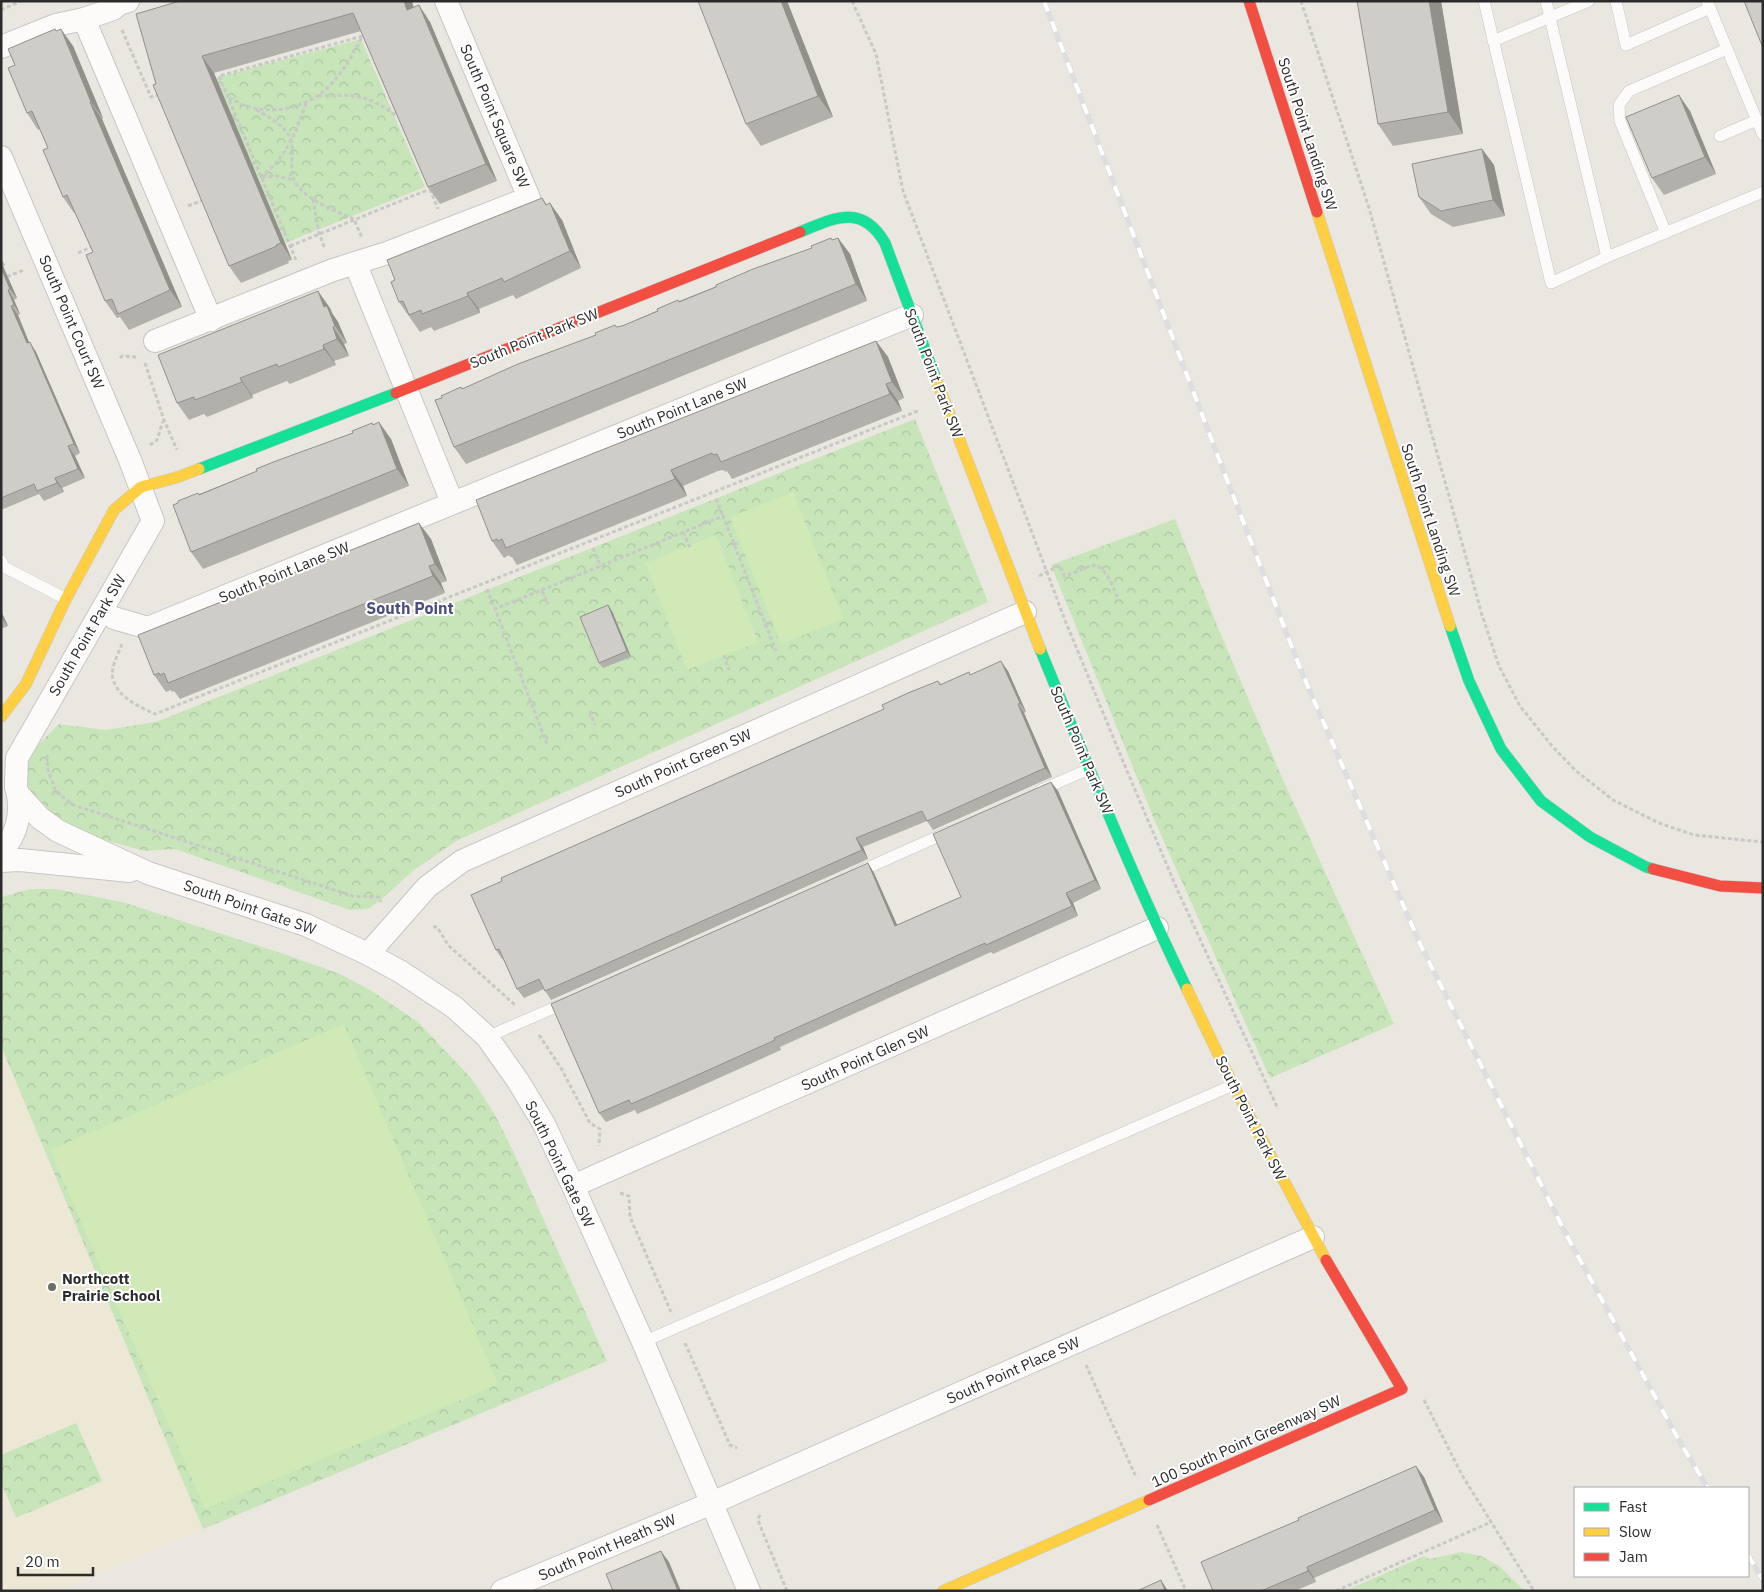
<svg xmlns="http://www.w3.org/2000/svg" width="1764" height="1592" font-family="'IBM Plex Sans',sans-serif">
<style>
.education{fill:#ede8d6}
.park{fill:url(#park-crowns)}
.pitch{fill:#d1e9b7}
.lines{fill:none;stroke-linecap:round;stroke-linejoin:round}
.lane-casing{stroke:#c7c6c5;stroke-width:12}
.street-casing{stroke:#c7c6c5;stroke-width:24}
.fast-casing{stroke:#c7c6c5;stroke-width:12}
.slow-casing{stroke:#c7c6c5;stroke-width:12}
.jam-casing{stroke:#c7c6c5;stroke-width:12}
.path{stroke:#c8c8c7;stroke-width:3;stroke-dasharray:4 2.5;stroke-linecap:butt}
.lane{stroke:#fcfbfa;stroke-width:11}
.street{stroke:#fcfbfa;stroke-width:22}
.fast{stroke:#16e098;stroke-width:11}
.slow{stroke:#ffcf43;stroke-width:11}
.jam{stroke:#f24e42;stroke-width:11}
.rail-casing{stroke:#dededf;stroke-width:5.5}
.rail{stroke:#fff;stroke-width:4;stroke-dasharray:11;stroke-linecap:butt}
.wall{fill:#b2b0ab}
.shaded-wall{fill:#91908b}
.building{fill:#cfcdc7;stroke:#91908b}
.poi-dot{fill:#6e6d6a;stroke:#fff;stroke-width:2}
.labels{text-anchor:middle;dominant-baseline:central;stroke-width:4;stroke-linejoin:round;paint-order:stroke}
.street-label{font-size:15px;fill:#2b2b2b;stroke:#fff}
.poi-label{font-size:15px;font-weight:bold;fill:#2b2b2b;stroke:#fff;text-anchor:start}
.neighbourhood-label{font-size:16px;font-weight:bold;fill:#4b4e7d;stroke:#fff}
</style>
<defs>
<pattern id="park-crowns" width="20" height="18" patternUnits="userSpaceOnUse" patternTransform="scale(1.25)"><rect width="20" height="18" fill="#c7e5b9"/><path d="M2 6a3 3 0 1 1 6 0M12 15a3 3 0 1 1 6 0" fill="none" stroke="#abc59f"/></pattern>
</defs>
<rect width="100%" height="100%" fill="#eae7e0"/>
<path class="education" d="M1,1046L203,1529L57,1591H1Z"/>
<g class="park">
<path d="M361,39L425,187L285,243L216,78Z"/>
<path d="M915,419L988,602L458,840L415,869L382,899L368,909L350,910L175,849L145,851L82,834L50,815L30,793L25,774L31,752L59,724L105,730L156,722Z"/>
<path d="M1175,519L1219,630L1280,773L1394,1024L1270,1078L1156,824L1051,565Z"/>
<path d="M31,889H55L122,902L281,953L340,974L372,991L418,1022L471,1078L494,1113L514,1153L607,1361L203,1529L1,1046V897Z"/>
<path d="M76,1423L102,1481L16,1518L1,1483V1455Z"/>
<path d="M1462,1552L1481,1556L1499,1566L1525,1591H1345L1424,1556L1429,1559Z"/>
</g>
<g class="pitch">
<path d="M793,492L843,619L781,644L730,517Z"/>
<path d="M716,535L758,642L687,670L645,563Z"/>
<path d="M344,1024L498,1384L205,1509L50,1150Z"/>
</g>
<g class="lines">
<defs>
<g id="lane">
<path d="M1484,1L1551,283L1607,257L1763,192"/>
<path d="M1546,1L1607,257"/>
<path d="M1616,1L1626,45L1710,8"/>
<path d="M1707,1L1763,135"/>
<path d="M1493,41L1589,1"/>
<path d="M1720,136L1757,120"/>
<path d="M1666,233L1620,121L1619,105L1629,91L1727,49"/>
<path d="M1,560L4,567L66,599"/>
<path d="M1041,790L1089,769"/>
<path d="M856,873L948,832"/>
<path d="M487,1037L565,1003"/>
<path d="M643,1342L1233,1085"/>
</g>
<g id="street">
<path d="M84,19L211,320"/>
<path d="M1,47L56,25L84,19L113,9L119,4L128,1"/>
<path d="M1,157L130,460L153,521L17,758L16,785"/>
<path d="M355,263L452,502"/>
<path d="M155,341L333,270L387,253L529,198L446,1"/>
<path d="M114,618L148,628L912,315"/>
<path d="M18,794L40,818L58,831L148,873L306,925L368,954L401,972L454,1007L487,1037L518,1081L544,1124L573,1186L643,1342L749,1591"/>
<path d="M1,851C18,836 23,808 16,787"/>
<path d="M1,861L20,860L130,871"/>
<path d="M368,954L427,887L462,861L1025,612"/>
<path d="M573,1186L1157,928"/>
<path d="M502,1591L712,1503L1313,1237"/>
</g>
<g id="fast">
<path d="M800,232C834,218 862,203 885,243L936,379"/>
<path d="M199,469L396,393"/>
<path d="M1450,626L1469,681L1501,749L1541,801L1590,837L1646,867L1653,869"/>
<path d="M1040,649C1087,763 1133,878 1187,989"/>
</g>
<g id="slow">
<path d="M1317,212L1450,626"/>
<path d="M936,379L1040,649"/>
<path d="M1,717L26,684L66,599L114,510L141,487L178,477L199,469"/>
<path d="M1187,989L1233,1085L1326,1260"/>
<path d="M943,1591L1149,1500"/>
</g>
<g id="jam">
<path d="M1249,1L1317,212"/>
<path d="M396,393L800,232"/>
<path d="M1653,869L1720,886L1763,888"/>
<path d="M1149,1500L1402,1389L1326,1260"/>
</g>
</defs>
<use href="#lane" class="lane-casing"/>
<use href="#street" class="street-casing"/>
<use href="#fast" class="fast-casing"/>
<use href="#slow" class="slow-casing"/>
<use href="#jam" class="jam-casing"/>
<g class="path">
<path d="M852,1L876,54L903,191L1065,620L1122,759L1177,889L1278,1109"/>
<path d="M1301,1L1369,208L1482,615L1499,666L1520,706L1552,746L1575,770L1613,800L1659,823L1694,835L1763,842"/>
<path d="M1,10L21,1"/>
<path d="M122,30L151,97L161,94"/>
<path d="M318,96C355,94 366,94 397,116"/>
<path d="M229,98C237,101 245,107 254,108C286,115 319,102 338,76C348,64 355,50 362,37"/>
<path d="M256,110C268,116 286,126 291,140C295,149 288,170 295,182C306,200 335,211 354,219L362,238"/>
<path d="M260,177C286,159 296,132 306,103"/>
<path d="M262,177L277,176L294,180"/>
<path d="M430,189L438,209"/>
<path d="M313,199L319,233L325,249"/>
<path d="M188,206L205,199"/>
<path d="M290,246L430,189L428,186"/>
<path d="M78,253L93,246"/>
<path d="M296,260L219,76L363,36L364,38"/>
<path d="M1,279L24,270"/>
<path d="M120,358L122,356L137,357"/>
<path d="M145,363L164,420L177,450"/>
<path d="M150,445L157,440L163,421"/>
<path d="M716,499L723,516"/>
<path d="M683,532L690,547"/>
<path d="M734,545L740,542"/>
<path d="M593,548L601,567"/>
<path d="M1039,576L1060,565L1064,576C1073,574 1081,569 1090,566C1106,562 1113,589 1119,600"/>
<path d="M487,589L495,609"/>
<path d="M542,591L548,604"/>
<path d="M766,625L772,621"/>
<path d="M122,644C118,654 110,669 113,679C118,698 140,707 155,714L920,410"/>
<path d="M724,655L729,670"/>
<path d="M590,711L595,725"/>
<path d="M547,744L495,609L723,516L776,651"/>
<path d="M47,755L48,770L56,792L74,805L353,896L379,897L381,902"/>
<path d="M433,927H437L448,945L515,1005"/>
<path d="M539,1035L561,1068L590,1123L600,1129L599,1146"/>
<path d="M620,1193L629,1196L630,1217L671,1312"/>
<path d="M685,1343L730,1445L737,1448"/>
<path d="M1086,1365L1136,1477"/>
<path d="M1424,1400L1462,1475L1534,1591"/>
<path d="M760,1515L758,1519L759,1523L787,1591"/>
<path d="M1157,1525L1186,1591"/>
<path d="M1336,1591L1491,1522"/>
</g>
<use href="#lane" class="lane"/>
<use href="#street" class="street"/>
<use href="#fast" class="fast"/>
<use href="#slow" class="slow"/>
<use href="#jam" class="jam"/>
<defs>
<g id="rail">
<path d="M1044,1L1224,472L1302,673L1421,946L1568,1238L1681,1444L1708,1488"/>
<path d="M1748,1555L1763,1580"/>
</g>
</defs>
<use href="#rail" class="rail-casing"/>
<use href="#rail" class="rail"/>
</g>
<g class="wall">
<path d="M787,1L833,117L761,146L746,124Z"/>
<path d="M1441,1L1463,134L1393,146L1378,124Z"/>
<path d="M413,8L430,22L497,181L440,204L428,187L361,31L214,73L292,260L288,261L289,263L241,283L229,266L156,84L136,14Z"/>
<path d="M56,31L73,46L103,118L102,119L182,307L129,330L120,317L117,318L105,301L93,252L75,213H74L63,197L48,148L40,129L38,130L27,113L15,65Z"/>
<path d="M1690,111L1716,174L1664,195L1652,178Z"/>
<path d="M1482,149L1494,165L1505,216L1453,227L1431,214L1419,197Z"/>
<path d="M542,198L547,205L562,220L581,268L516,299L513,295L479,309L480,313L434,331L431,327L420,332L399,302L395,280Z"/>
<path d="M838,238L850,254L867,301L466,464L454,447L462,389L617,327L622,326L679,301Z"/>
<path d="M1,258L5,265L3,266L17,298L14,300L20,314L18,315L29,343L36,352L80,453L75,456L85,478L62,488L64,492L44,501L39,494L1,510Z"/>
<path d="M330,308L332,313L338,322L347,343L344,344L349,356L334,361L336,365L290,384L287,381L252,395L253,398L207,417L204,414L189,420L177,403Z"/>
<path d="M876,341L888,357L904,398L898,401L902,411L732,479L727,471L725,472L724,470L718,471L683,486L687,496L517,565L512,557H510L509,555L504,558L492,541Z"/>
<path d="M372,423L391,439L409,486L203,569L191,552L199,494L353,433Z"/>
<path d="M431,539L447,581L441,583L445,593L180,699L174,691L172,692L171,690L166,692L154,675Z"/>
<path d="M1,611L8,626L1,629Z"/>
<path d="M612,611L631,657L603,668L599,663Z"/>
<path d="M1008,671L1026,712L1024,713L1052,777L933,830L927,821L863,847L868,859L551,1000L544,989L524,998L517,989L503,959H502L496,950L884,709L938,681L941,684L971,675Z"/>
<path d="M1051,782L1058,791L1101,889L1073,903L1078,916L993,954L991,952L780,1047L781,1050L690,1091L637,1114L635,1110L606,1122L599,1113L868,863L874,873L897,925L961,897Z"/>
<path d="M1424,1477L1443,1522L1314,1578L1316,1582L1295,1591H1213Z"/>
</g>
<g class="shaded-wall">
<path d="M404,1H412L419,27L407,10Z"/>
<path d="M781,1H787L833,117L818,96Z"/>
<path d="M1429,1H1441L1463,134L1448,112Z"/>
<path d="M419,5L430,22L497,181L486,164Z"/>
<path d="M61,29L73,46L103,118L91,102Z"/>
<path d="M202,56L214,73L292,260L281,243Z"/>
<path d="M1679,95L1690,111L1716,174L1705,157Z"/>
<path d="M90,102L102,119L182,307L170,290Z"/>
<path d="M1482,149L1494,165L1505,216L1493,200Z"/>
<path d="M550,203L562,220L581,268L570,251Z"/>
<path d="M838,238L850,254L867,301L856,284Z"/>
<path d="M1,264L3,266L17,298L10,289L1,268Z"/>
<path d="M8,290L14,300L20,314L14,305Z"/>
<path d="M318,291L330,308L332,313L338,322L347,343L335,326L324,307Z"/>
<path d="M467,293L479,309L480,313L468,296Z"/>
<path d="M11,306L18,315L33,352L27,343Z"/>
<path d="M333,327L344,344L349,356L337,339Z"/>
<path d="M876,341L888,357L904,398L892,382Z"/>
<path d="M30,342L36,352L80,453L74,444Z"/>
<path d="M323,345L334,361L336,365L324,349Z"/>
<path d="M240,378L252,395L253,398L242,382Z"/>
<path d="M886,384L898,401L902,411L890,394Z"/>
<path d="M379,422L391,439L409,486L397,469Z"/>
<path d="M68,446L75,456L85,478L78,469Z"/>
<path d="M671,470L683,486L687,496L675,479Z"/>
<path d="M55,478L62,488L64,492L57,483Z"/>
<path d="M419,523L431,539L447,581L435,564Z"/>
<path d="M429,566L441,583L445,593L433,576Z"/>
<path d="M608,605L612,611L631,657L627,651Z"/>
<path d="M1,611L8,626L1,617Z"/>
<path d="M1001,661L1008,671L1026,712L1020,703Z"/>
<path d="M1018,704L1024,713L1052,777L1045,768Z"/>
<path d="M1051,782L1058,791L1101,889L1095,880Z"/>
<path d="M856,838L863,847L868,859L862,850Z"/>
<path d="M868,863L874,873L902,936L895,926Z"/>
<path d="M1066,893L1073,903L1078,916L1072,906Z"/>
<path d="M1416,1466L1424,1477L1443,1522L1435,1510Z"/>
<path d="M661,1551L669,1562L681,1591H678Z"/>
<path d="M1307,1567L1314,1578L1316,1582L1308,1571Z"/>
<path d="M1161,1580L1168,1591H1165Z"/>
</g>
<g class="building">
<path d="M180,1H404L407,10L419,5L486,164L428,187L353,13L202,56L281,243L276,245L277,246L229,266L153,85L156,84L136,14Z"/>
<path d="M698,1H781L818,96L746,124Z"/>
<path d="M1357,1H1429L1448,112L1378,124Z"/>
<path d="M1744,1H1763V48Z"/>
<path d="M55,29L56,31L61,29L91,102H90L170,290L118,314L112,299L105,301L86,255L93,252L67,195L63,197L43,150L48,148L32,111L27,113L8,68L15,65L8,49Z"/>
<path d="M1679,95L1705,157L1652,178L1626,117Z"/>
<path d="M1482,149L1493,200L1441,211L1419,197L1412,164Z"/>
<path d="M542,198L546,205L550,203L570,251L504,282L502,278L467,293L468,296L422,314L421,310L409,315L403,301L399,302L391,282L395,280L387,260Z"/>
<path d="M831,238L832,240L838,238L856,284L454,447L435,400L442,398L441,396L461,387L462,389L518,364L596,335L595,333L615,325L616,327L622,326L658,311L657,309L678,300L679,302L716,287V285L753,269L812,248L811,246Z"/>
<path d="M1,268L10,289L8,290L14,305L11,306L27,343L30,342L74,444L68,446L78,469L55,478L57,483L37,491L34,484L1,498Z"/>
<path d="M318,291L324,307L327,306L335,326L333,327L337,339L323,345L324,349L278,367L277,364L240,378L242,382L195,400L194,397L177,403L158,355Z"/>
<path d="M876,341L892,382L886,384L890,394L721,462L717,454L713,455L712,453L707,455L671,470L675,479L506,548L502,539L498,541L497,539L492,541L476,500Z"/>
<path d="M379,422L397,469L191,552L173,505L178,503V501L198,493L199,495L257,471L256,469L276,461L353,433L352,431L372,423L373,425Z"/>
<path d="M419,523L435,564L429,566L433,576L168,683L164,673L160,675L159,673L154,675L138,635Z"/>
<path d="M608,605L627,651L599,663L580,617Z"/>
<path d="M1001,661L1020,703L1018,704L1045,768L927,821L922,811L856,838L862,850L545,991L539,979L517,989L499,949L496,950L471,895L502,881L501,878L884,709L882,705L908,693L938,681L940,685L969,672L970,675Z"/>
<path d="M1051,782L1095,880L1066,893L1072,906L986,945L985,943L774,1038L775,1040L684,1081L631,1104L629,1100L599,1113L551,1004L868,863L895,926L938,907L961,897L933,834Z"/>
<path d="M1416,1466L1435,1510L1307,1567L1308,1571L1261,1591H1213L1201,1562L1299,1520L1298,1518Z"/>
<path d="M661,1551L678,1591H613L606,1574Z"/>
<path d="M1161,1580L1165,1591H1137Z"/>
</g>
<circle class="poi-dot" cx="52" cy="1287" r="5"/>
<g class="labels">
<g class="street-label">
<text transform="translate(495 116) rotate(67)">South Point Square SW</text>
<text transform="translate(1308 134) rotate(72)">South Point Landing SW</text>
<text transform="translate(72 322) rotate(67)">South Point Court SW</text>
<text transform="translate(534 338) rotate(-22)">South Point Park SW</text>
<text transform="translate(934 373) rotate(69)">South Point Park SW</text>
<text transform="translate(682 408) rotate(-22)">South Point Lane SW</text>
<text transform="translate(1431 520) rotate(72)">South Point Landing SW</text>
<text transform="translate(284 572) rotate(-22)">South Point Lane SW</text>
<text transform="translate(87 635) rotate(-60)">South Point Park SW</text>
<text transform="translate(1082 750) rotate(67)">South Point Park SW</text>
<text transform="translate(683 763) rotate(-24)">South Point Green SW</text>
<text transform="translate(250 907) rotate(19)">South Point Gate SW</text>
<text transform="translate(865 1058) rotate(-24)">South Point Glen SW</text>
<text transform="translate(1251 1118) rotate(63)">South Point Park SW</text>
<text transform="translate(560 1164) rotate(64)">South Point Gate SW</text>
<text transform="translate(1013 1370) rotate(-24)">South Point Place SW</text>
<text transform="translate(1246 1441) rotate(-24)">100 South Point Greenway SW</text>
<text transform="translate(607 1547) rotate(-23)">South Point Heath SW</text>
</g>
<g class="poi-label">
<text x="62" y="1278">Northcott<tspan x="62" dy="17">Prairie School</tspan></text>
</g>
<g class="neighbourhood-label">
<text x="410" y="608">South Point</text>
</g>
</g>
<rect width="1764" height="1592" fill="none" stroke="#2b2b2b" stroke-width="5"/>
<rect x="1574" y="1487" width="175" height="90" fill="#ffffff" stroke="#aaaaaa"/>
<rect x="1584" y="1503" width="25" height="8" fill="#16e098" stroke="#aaaaaa"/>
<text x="1619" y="1512" font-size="15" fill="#2b2b2b">Fast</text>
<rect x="1584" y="1528" width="25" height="8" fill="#ffcf43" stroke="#aaaaaa"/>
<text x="1619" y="1537" font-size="15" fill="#2b2b2b">Slow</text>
<rect x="1584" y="1553" width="25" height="8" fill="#f24e42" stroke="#aaaaaa"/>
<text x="1619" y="1562" font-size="15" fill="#2b2b2b">Jam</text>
<path d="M18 1567v8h75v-8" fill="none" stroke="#2b2b2b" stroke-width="2.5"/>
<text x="25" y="1567" font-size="15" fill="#2b2b2b" stroke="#ffffff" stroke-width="4" paint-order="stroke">20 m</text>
</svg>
